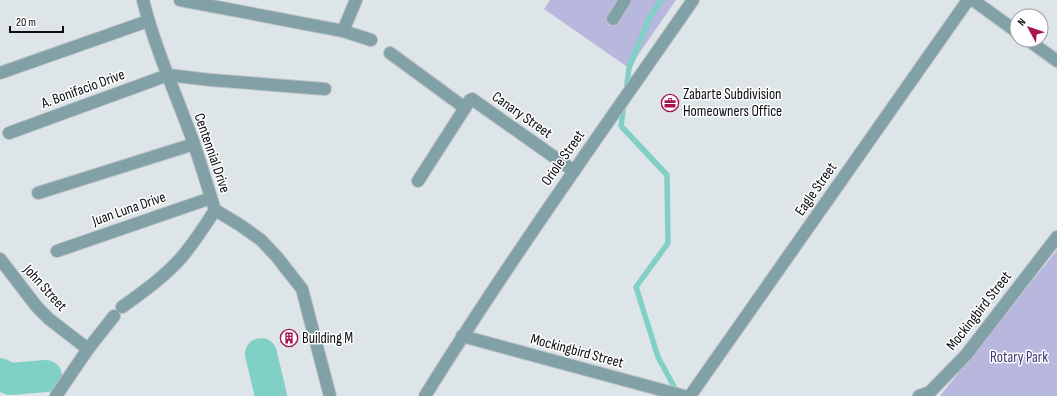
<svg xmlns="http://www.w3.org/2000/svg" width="1057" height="396" font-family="'Sofia Sans Condensed',sans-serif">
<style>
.green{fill:#b8b7de}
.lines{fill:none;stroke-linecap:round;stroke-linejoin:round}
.stream{stroke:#81d0c5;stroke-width:5.5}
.river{stroke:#81d0c5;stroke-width:32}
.minor-casing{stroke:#bcc2c6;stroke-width:14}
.minor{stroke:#81a1a6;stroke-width:12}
.labels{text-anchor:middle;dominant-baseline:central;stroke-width:3;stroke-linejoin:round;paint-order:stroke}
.street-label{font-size:15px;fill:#0b0d0f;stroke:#fff}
.poi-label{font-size:15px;fill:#0b0d0f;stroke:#fff;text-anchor:start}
.park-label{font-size:15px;fill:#403578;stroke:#fff}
</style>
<rect width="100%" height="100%" fill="#dee5e9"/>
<g class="green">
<path d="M550,0H676L629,68L544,9Z"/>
<path d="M1057,250V396H940Z"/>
</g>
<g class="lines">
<g class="stream">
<path d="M626,92L629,68L649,19L661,0"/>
<path d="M624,104L621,126L667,175L668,243L636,287L658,357L677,392"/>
</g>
<g class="river">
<path d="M261,354L271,396"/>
<path d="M0,374L10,379L46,376"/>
</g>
<defs>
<g id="minor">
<path d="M180,0L343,31L371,40"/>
<path d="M973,0L1017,32"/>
<path d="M613,19L625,0"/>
<path d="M343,31L356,0"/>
<path d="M1028,40L1057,61"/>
<path d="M390,53L465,108"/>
<path d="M0,73L148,21"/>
<path d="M9,133L168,75L211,80L325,89"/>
<path d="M418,181L470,100L472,99L574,171"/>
<path d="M38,193L194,144"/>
<path d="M215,210L240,225L261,240L277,257L302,289L330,396"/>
<path d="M57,251L211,198"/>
<path d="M0,259L37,307L49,319L88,349"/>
<path d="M122,307C143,292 164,277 181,258C194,243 204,227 215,210C208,188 201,165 194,144C177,96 155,49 143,0"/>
<path d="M462,336L684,396"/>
<path d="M56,396L88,349L114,316"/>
<path d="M425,396C509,261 602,131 693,0"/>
<path d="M690,396L968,0"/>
<path d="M919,396L930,392L966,355L1057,237"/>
</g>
</defs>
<use href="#minor" class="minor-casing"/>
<use href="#minor" class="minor"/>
</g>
<defs>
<symbol id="office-ring" viewBox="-11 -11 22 22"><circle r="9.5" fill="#fff" stroke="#a71550" stroke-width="1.5"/><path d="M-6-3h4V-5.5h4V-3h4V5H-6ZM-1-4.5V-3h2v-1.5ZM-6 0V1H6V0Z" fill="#a71550"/></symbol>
<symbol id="building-ring" viewBox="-11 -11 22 22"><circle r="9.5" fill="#fff" stroke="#a71550" stroke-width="1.5"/><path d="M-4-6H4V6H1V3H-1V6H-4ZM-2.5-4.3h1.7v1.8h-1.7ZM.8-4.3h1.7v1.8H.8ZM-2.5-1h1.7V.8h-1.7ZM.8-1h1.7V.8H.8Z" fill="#a71550"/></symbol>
</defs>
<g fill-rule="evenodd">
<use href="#office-ring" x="660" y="93" width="20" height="20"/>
<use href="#building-ring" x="279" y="328" width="20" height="20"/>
</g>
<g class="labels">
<g class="street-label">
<text transform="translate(83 89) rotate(-20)">A. Bonifacio Drive</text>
<text transform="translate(522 115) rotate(35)">Canary Street</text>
<text transform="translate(212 153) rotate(71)">Centennial Drive</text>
<text transform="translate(563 158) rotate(-55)">Oriole Street</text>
<text transform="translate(816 189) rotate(-55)">Eagle Street</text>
<text transform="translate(129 209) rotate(-19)">Juan Luna Drive</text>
<text transform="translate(45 288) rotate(48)">John Street</text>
<text transform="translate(979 311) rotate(-52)">Mockingbird Street</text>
<text transform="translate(577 351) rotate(15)">Mockingbird Street</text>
</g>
<g class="poi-label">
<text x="683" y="94">Zabarte Subdivision<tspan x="683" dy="17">Homeowners Office</tspan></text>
<text x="302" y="338">Building M</text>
</g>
<g class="park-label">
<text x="1019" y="357">Rotary Park</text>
</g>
</g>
<g transform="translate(1029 28) rotate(310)"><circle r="19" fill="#ffffff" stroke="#9d9e9f"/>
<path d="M0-3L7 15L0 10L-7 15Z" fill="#a71550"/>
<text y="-6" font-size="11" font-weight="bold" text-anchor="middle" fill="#0b0d0f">N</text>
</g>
<path d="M10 26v6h53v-6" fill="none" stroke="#0b0d0f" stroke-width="2"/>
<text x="16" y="26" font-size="12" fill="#0b0d0f" stroke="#ffffff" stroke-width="3" paint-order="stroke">20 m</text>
</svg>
